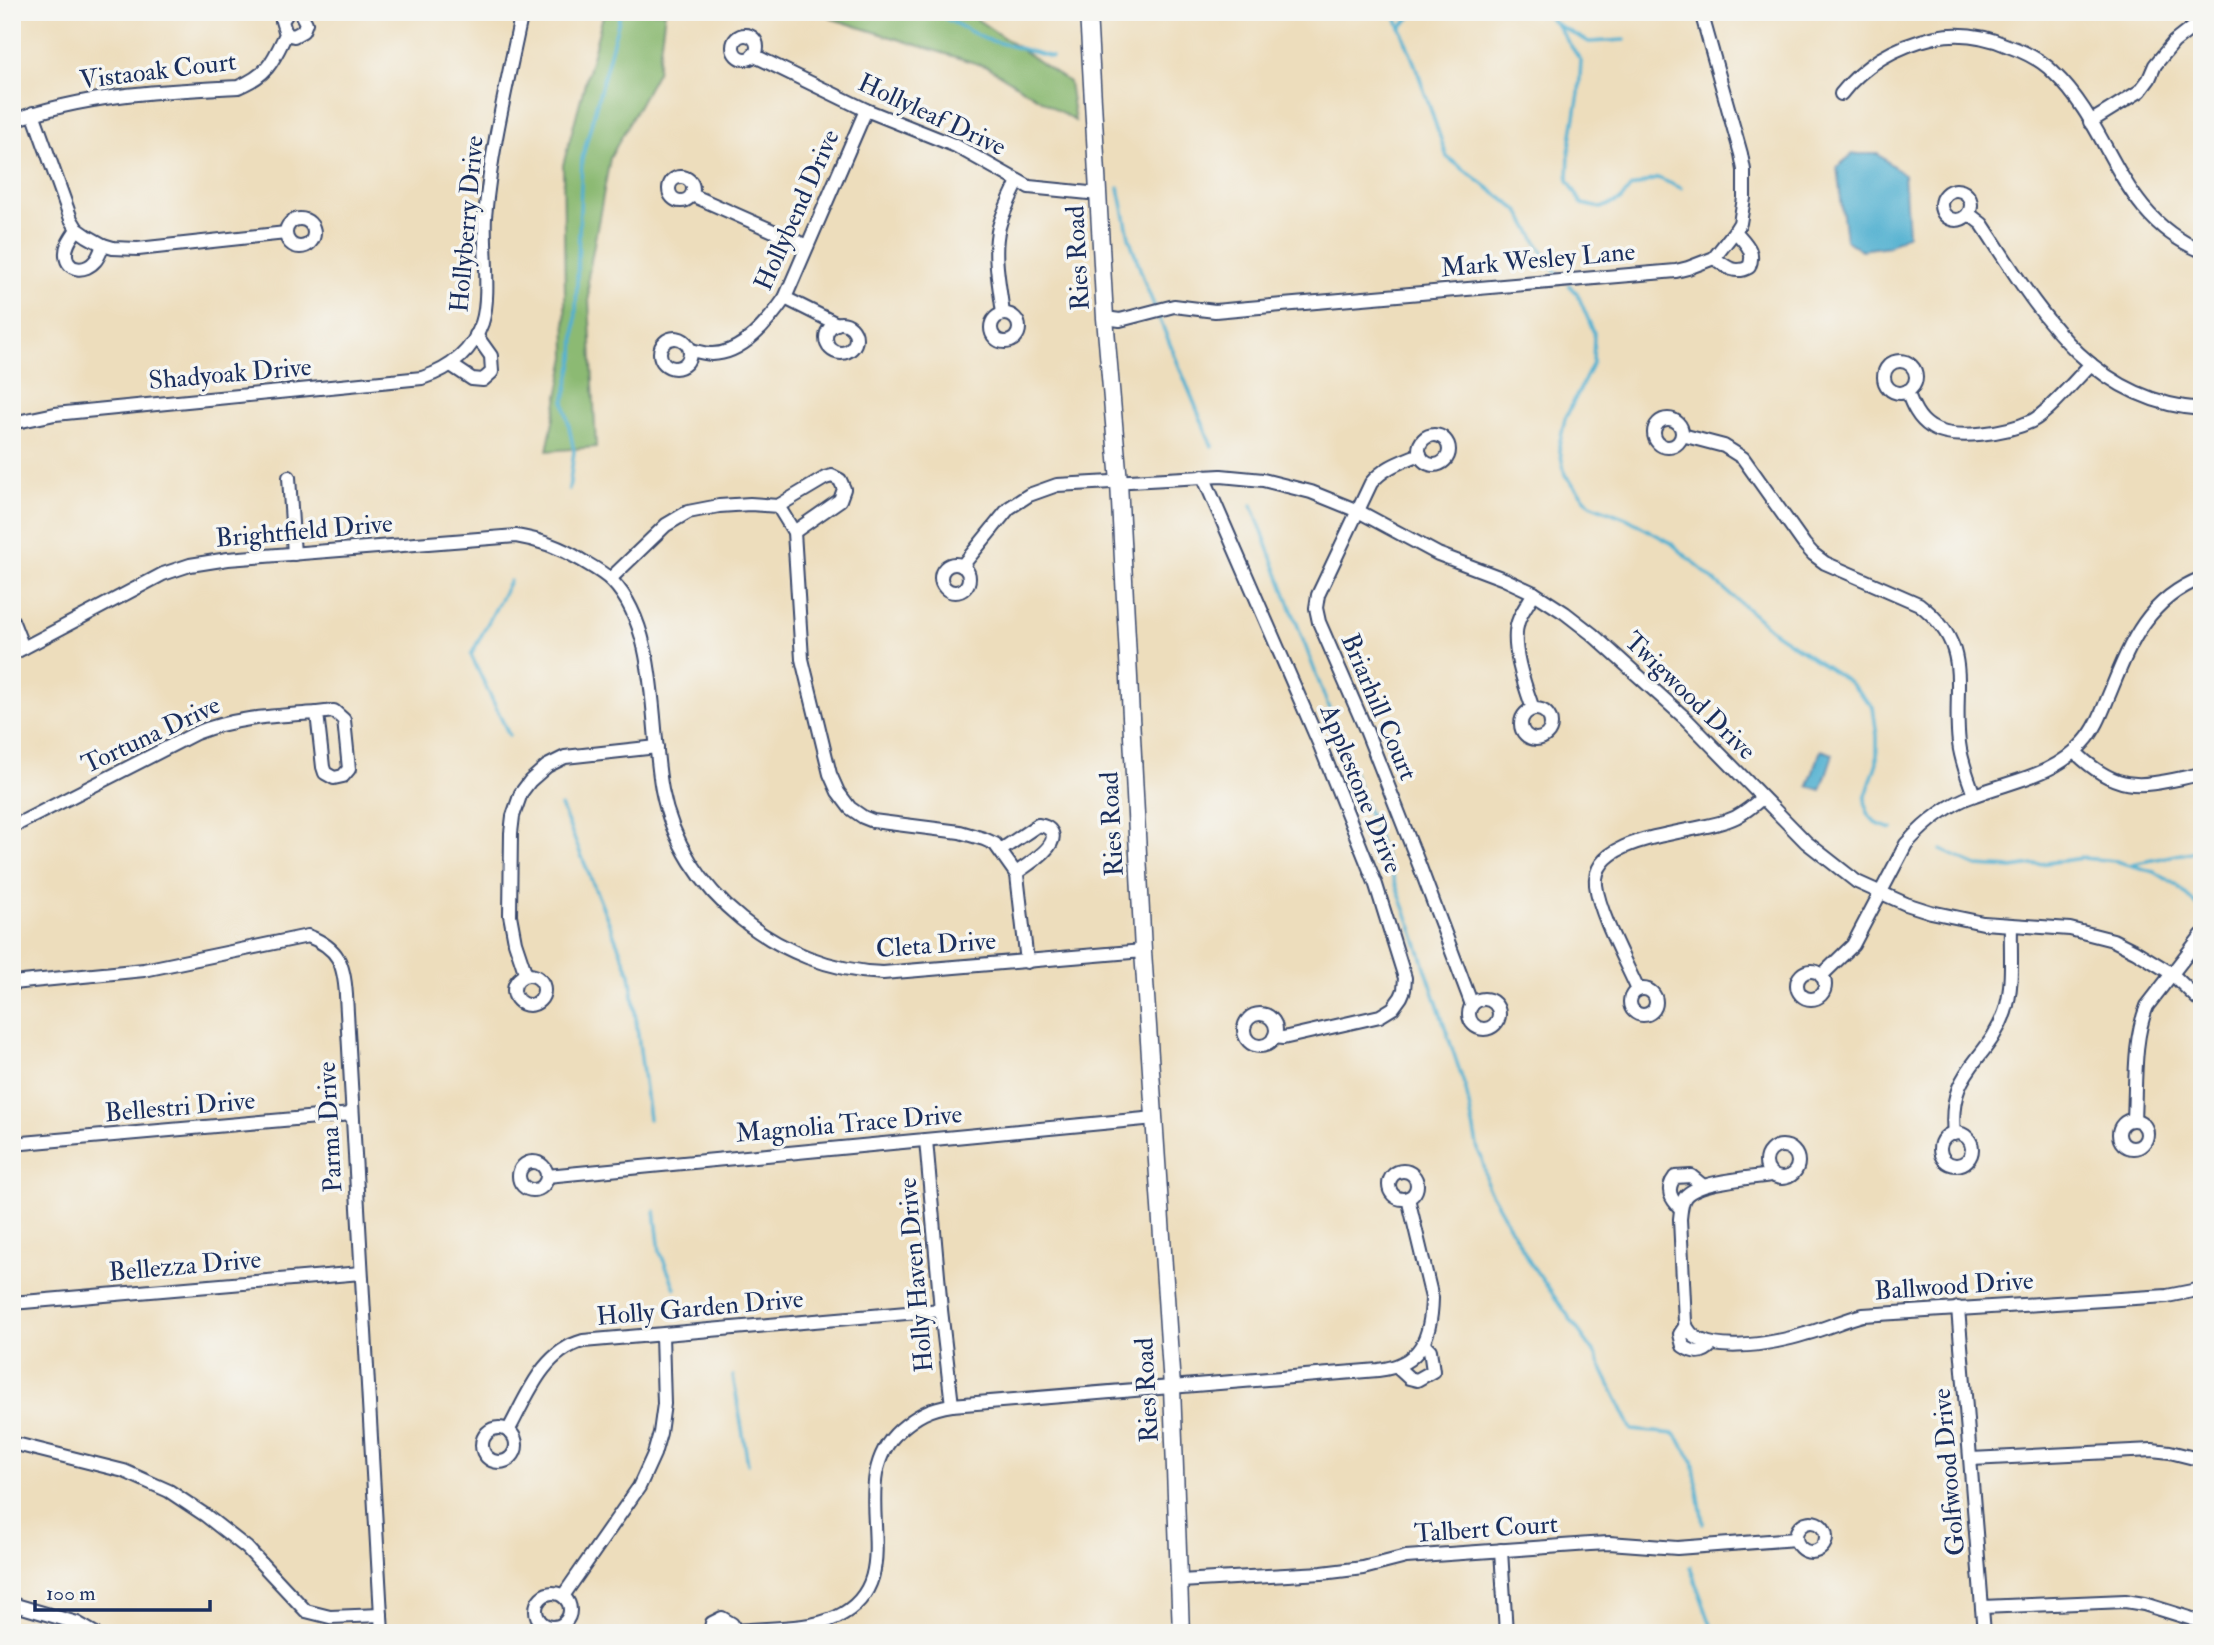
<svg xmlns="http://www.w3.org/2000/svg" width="2214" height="1645" font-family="'IM FELL Double Pica',serif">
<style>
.forest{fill:#8cba73;stroke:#547468;stroke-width:2}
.water{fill:#51b0d0;stroke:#367097;stroke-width:2}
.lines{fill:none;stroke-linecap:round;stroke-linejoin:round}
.stream{stroke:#51b0d0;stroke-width:3.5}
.minor-casing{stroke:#3a496c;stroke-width:16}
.tertiary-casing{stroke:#3a496c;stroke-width:19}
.minor{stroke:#fff;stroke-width:12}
.tertiary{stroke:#fff;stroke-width:16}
.labels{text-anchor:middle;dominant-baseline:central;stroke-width:7;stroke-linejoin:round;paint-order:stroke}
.street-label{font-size:26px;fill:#1b2f5e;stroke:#f6f6f2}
</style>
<rect width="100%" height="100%" fill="#f6f6f2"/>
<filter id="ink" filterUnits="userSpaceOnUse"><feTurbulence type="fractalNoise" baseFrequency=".0143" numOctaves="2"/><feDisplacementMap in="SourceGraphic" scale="14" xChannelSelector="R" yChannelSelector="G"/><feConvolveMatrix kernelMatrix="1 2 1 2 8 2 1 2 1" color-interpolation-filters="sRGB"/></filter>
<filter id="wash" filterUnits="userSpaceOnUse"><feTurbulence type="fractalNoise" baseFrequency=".00686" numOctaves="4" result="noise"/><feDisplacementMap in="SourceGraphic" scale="28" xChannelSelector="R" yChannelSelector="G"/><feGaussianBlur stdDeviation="1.57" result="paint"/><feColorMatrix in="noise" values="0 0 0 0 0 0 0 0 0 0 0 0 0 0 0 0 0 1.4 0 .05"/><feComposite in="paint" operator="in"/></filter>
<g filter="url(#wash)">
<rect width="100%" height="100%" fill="#edddbc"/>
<g class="forest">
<path d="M604,12H665L657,72L610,158L588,277L596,447L547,451L566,357L563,165Z"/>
<path d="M825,12H966L1069,82L1075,121L988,67L833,19Z"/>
</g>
<g class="water">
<path d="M1853,154H1878L1904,175L1908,234L1889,246L1861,250L1846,240L1837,167Z"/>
<path d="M1821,750L1833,754L1821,790L1808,786Z"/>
</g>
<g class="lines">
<g class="stream">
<path d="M933,12L985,39L1052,57"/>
<path d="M1394,12L1417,70L1447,157L1519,211L1550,265L1561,277"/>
<path d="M1542,12L1556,24L1589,42L1625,40"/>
<path d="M1556,24L1581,61L1579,93L1569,152L1568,180L1582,204L1601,208L1621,200L1630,188L1658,178L1681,188"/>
<path d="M1400,28L1415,12"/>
<path d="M1119,188L1129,237L1146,286L1212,446"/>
<path d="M1569,285L1577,293L1594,333L1593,363L1565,419L1559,446L1565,475L1590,504L1628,519L1671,543L1774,632L1848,681L1873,707L1877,736V762L1865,799L1867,813L1877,824L1892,829"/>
<path d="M569,489L574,451L564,402L574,358L582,159L621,12"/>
<path d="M1252,505L1411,925L1466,1090L1478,1150C1484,1161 1486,1173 1487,1186L1531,1264L1594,1352L1632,1430L1675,1434L1693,1460L1703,1523"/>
<path d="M509,735L471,655L510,581"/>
<path d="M561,806L630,974L649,1119"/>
<path d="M1941,850L1977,866L2012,868L2082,858L2116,861L2155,872L2176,885L2199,907"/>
<path d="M2132,864L2202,850"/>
<path d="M655,1211L660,1252L675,1288"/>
<path d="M733,1376L748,1464"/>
<path d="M1690,1567L1714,1633"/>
</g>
</g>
</g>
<g filter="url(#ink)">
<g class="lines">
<defs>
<g id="minor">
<path d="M286,34L294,36L303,31L306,23L300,12"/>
<circle cx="745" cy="47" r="12"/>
<path d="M753,55L866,110L956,146L1029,187L1099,194"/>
<path d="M1841,94C1865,63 1897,46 1935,37C1960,32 1985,36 2008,46C2025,52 2042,60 2054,73C2113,129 2117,216 2202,251"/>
<path d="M33,113L71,219L77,229L87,236L103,245L113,248L138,249L286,233"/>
<path d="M12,121C85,94 162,91 238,87C268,75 273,61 286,34L282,21L288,12"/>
<path d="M2090,122L2140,91L2149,79L2155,65L2174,42L2202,20"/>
<circle cx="681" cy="189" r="12"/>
<circle cx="1956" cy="205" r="15"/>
<path d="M692,195L807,246"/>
<path d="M1969,214L1982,224C2038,309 2089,401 2202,409"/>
<circle cx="300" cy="233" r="14"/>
<path d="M77,229C72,237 65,245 66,255C67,272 86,272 95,261C99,257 101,250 103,245"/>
<path d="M1714,258C1725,266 1735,275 1749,267C1756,251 1745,243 1735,231"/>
<path d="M785,298L837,324"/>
<circle cx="1005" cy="328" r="14"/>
<path d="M1003,314C1000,286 992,255 999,227C1003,212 1011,196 1018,182"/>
<path d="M1105,318L1120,320L1174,306L1215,311L1237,309L1676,271L1688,268L1714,258L1735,231L1740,223L1744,198V170L1741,154L1701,12"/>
<circle cx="841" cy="338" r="15"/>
<circle cx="675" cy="353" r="15"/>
<path d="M690,350C697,351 705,354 712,354C743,354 769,321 785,298L866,110"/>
<circle cx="1900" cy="377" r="16"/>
<path d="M451,365L472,379L483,380L492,372L491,356L476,335"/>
<path d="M1907,391C1912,405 1918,419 1931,427C1953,442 2009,432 2032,421C2049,412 2076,379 2091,364"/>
<circle cx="1668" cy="433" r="14"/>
<path d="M12,423L55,414L422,378C450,369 472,352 482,323C491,296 483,247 485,217C491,148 508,80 522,12"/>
<path d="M1682,435L1724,446L1743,458L1804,544L1813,554L1825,563L1919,604C1975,647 1952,686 1959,743C1961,761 1968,778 1974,795"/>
<circle cx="1434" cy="450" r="15"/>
<path d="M1420,454C1401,462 1384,467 1371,483L1318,595L1316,608L1319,622L1366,730L1420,867L1472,1005"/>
<path d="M1203,476L1319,743L1376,885L1405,978L1404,990L1401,997L1393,1008L1380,1016L1283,1038L1274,1037"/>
<path d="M289,477L294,554"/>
<path d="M778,506L794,532L802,659L830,774L838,792L850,808L863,817L873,821L960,832L984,839L995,844L1017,875L1027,962"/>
<circle cx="955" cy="578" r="14"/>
<path d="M962,566L1009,508L1029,495L1057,485L1221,476L1263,480L1311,492L1358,511L1438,554L1504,579L1534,593L1565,613L1592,634L1685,718L1806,842L1857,882L1906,904L1931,912L1983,923L2070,929L2113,940L2135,951L2171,973L2202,1003"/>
<path d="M610,579L666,525L688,512L719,506L750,504L778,506L825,478L832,476L840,480L844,489L840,500L794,532"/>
<path d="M12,620L23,648"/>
<path d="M12,654L163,574L190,565L228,559L516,536C541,540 560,547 581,560C591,566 603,572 612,581C659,629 650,727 662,790C682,894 780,969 883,973L1143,951"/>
<circle cx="1536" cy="724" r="15"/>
<path d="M1533,709C1525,686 1510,645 1518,622C1521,612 1529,602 1534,593"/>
<path d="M334,711L344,720L349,769L343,776L334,778L325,773L323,767L317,713Z"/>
<path d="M2075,752C2121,797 2144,785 2202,774"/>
<path d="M12,827L196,733C236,717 274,716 317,713"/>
<path d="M1001,850L1038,825C1044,826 1049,827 1052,833C1058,847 1027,865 1016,873"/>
<circle cx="1811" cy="985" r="14"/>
<circle cx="529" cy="990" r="15"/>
<path d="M526,975L515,942L510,915L511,833L513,816L521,793L530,781L547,766L565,757L657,747"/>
<path d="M1821,976L1853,945L1906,844C1925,823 1948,804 1975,795C2014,780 2054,776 2084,742C2096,729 2102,712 2109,695C2130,644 2146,600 2202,578"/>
<path d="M12,983L144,970L308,936C339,948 344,964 346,995L382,1633"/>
<circle cx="1643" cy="1002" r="13"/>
<path d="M1638,990C1626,963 1599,913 1596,885C1591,832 1701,835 1736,817C1745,812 1754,805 1762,798"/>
<circle cx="1484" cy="1014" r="15"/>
<circle cx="1260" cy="1030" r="16"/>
<path d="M2134,1119C2136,1083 2133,1040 2147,1006L2202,935"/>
<circle cx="2133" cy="1134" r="14"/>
<circle cx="1956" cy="1149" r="16"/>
<path d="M1954,1134C1947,1069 1987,1063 2005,1012C2014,985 2010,952 2011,925"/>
<path d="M12,1140L23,1143L352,1114"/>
<path d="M926,1140L941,1310L952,1405"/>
<circle cx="1782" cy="1162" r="16"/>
<circle cx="533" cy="1176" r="14"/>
<circle cx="1403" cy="1185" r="14"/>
<path d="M1771,1175C1751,1178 1697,1181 1685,1197C1681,1203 1681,1211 1680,1219L1685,1322C1694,1360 1777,1343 1805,1334C1825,1329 1843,1320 1863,1315L2167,1296L2202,1289"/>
<path d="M547,1176L1155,1118"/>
<path d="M1681,1209C1671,1199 1665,1190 1675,1177L1691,1176L1702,1185"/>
<path d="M12,1303L361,1273"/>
<path d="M1958,1308L1984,1633"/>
<path d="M1686,1325L1680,1334L1683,1346C1693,1353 1703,1355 1712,1344"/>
<path d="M1397,1367L1409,1378L1417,1380L1433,1371L1430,1350L1423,1343"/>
<circle cx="499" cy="1445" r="17"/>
<path d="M508,1431C527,1397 542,1352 583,1341L941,1310"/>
<path d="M12,1443L124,1471L169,1491L205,1515L247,1548L306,1611L330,1617L381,1615"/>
<path d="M1971,1459L2152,1450L2170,1452L2202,1460"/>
<circle cx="1811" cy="1537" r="15"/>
<path d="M1501,1550L1506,1633"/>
<path d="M1180,1581L1322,1573L1363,1568L1406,1557L1590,1544L1609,1543L1677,1548L1796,1539"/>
<circle cx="553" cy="1610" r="17"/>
<path d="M563,1596L639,1487L654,1454L660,1433L664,1404L662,1335"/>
<path d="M12,1604L77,1623L94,1633"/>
<path d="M1982,1607L2125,1601L2144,1604L2202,1622"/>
<path d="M736,1631C767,1628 809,1630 837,1617C916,1578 839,1485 900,1430C916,1416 930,1408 952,1405L1378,1370C1421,1365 1431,1338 1432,1298L1408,1198"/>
<path d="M710,1633L712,1623L722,1618L732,1624L736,1633"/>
</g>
<path id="tertiary" d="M1088,12L1105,318L1119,482L1143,951L1172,1387L1181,1633"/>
</defs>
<use href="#minor" class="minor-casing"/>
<use href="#tertiary" class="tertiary-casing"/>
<use href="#minor" class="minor"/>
<use href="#tertiary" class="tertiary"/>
</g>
</g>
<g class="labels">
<g class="street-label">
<text transform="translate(158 71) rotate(-7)">Vistaoak Court</text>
<text transform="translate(932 115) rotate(25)">Hollyleaf Drive</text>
<text transform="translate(797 210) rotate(-66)">Hollybend Drive</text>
<text transform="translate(467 224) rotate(-85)">Hollyberry Drive</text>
<text transform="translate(1078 258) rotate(-93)">Ries Road</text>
<text transform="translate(1538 260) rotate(-5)">Mark Wesley Lane</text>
<text transform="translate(230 374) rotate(-5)">Shadyoak Drive</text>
<text transform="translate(304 531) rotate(-5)">Brightfield Drive</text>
<text transform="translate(1690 696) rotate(44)">Twigwood Drive</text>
<text transform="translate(1379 707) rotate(67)">Briarhill Court</text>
<text transform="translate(151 735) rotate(-25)">Tortuna Drive</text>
<text transform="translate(1361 789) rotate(68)">Applestone Drive</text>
<text transform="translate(1112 824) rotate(-93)">Ries Road</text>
<text transform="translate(936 945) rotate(-4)">Cleta Drive</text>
<text transform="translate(180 1107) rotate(-5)">Bellestri Drive</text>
<text transform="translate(849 1124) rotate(-5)">Magnolia Trace Drive</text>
<text transform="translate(330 1127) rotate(-93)">Parma Drive</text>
<text transform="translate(185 1266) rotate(-5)">Bellezza Drive</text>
<text transform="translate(916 1275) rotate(-95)">Holly Haven Drive</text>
<text transform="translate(1954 1286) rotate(-4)">Ballwood Drive</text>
<text transform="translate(700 1308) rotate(-5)">Holly Garden Drive</text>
<text transform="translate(1147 1390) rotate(-93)">Ries Road</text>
<text transform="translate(1949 1472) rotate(-95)">Golfwood Drive</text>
<text transform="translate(1486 1529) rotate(-4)">Talbert Court</text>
</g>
</g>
<rect width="2214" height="1645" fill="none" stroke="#f6f6f2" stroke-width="42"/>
<path d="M35 1600v10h175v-10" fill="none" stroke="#1b2f5e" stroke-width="3.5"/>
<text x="46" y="1600" font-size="21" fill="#1b2f5e" stroke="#f6f6f2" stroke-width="5" paint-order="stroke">100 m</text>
</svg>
